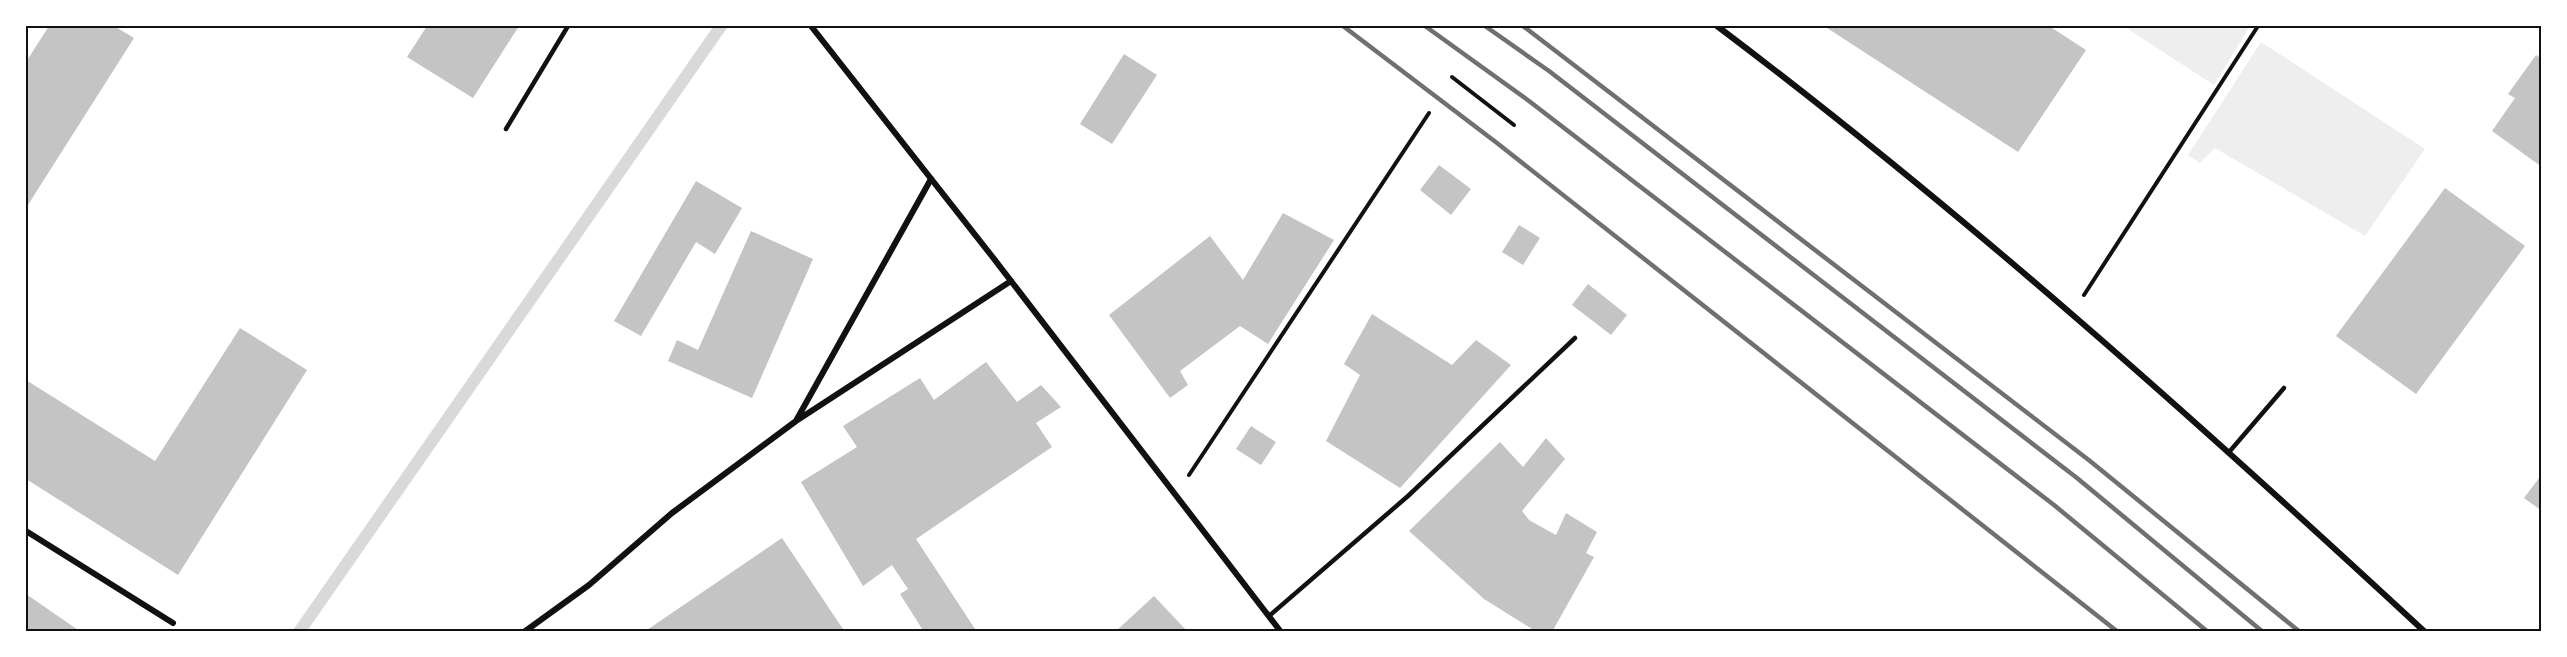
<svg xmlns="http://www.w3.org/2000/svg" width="2567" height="657" font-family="'PT Sans Narrow',sans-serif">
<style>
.green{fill:#eee}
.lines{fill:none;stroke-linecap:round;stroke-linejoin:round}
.stream{stroke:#d9d9d9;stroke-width:12}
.building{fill:#c4c4c4}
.path{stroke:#111;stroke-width:4}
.service{stroke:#111;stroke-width:4.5}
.minor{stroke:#111;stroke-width:6}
.rail{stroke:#707070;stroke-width:4.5}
.neatline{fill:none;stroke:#111;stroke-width:2}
</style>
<rect width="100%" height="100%" fill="#fff"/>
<g class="green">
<path d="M2123,26H2250L2214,85Z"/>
<path d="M2261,42L2425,149L2365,236L2215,148L2200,163L2188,155Z"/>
</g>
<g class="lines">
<path class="stream" d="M299,632L721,26"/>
</g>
<g class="building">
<path d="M49,26H114L134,38L26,208V62Z"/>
<path d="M427,26H519L473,98L407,57Z"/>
<path d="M1824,26H2049L2086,50L2018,152Z"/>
<path d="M1124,54L1157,75L1112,144L1080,124Z"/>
<path d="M2536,55L2542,59V167L2492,131L2515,98L2508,94Z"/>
<path d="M1439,165L1471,189L1451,215L1420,190Z"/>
<path d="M696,181L742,208L715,254L696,242L641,336L614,321Z"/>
<path d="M2445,188L2525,246L2416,394L2336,336Z"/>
<path d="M1283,213L1334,240L1268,344L1240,326L1180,371L1188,385L1170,398L1109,315L1210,236L1243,280Z"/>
<path d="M1519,225L1540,238L1523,265L1502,252Z"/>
<path d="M751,231L813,259L752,398L668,361L677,340L698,350Z"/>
<path d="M1588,284L1627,315L1611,335L1572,305Z"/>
<path d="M1372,314L1452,365L1476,340L1511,365L1400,488L1326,441L1360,375L1344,364Z"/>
<path d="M240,328L307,370L178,575L26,479V380L155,461Z"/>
<path d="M986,362L1017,402L1041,385L1061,407L1036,423L1052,447L916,539L977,632H924L900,594L908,589L892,565L863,586L801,482L857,447L843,426L920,378L934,400Z"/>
<path d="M1251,426L1276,442L1261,465L1236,449Z"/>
<path d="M1546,438L1565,459L1522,511L1529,520L1556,535L1566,513L1597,532L1586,553L1594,557L1552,632H1537L1484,599L1409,531L1500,442L1523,467Z"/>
<path d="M2542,474V511L2524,498Z"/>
<path d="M782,538L845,632H644Z"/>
<path d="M26,594L81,632H26Z"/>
<path d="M1154,596L1188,632H1115Z"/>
</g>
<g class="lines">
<g class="path">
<path d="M1452,77L1514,125"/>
<path d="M2084,295L2258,26"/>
<path d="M1189,475L1429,113"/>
</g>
<g class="service">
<path d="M506,129L568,26"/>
<path d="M2230,451L2284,388"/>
<path d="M1269,616L1408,496L1575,338"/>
</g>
<g class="minor">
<path d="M811,26L991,255L1281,632"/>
<path d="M1717,26C1965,213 2197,421 2425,632"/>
<path d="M797,419L931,179"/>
<path d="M26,531L173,623"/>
<path d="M524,632L589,585L672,513L796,421L1011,281"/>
</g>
<g class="rail">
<path d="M1343,26L1497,143L2118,632"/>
<path d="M1425,26L1529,101L2054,505L2208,632"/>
<path d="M1485,26L1549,71L2077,478L2263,632"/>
<path d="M1523,26L2090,461L2300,632"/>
</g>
</g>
<rect width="2567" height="657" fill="none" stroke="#ffffff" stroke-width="54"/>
<rect x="27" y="27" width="2513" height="603" class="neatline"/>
</svg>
